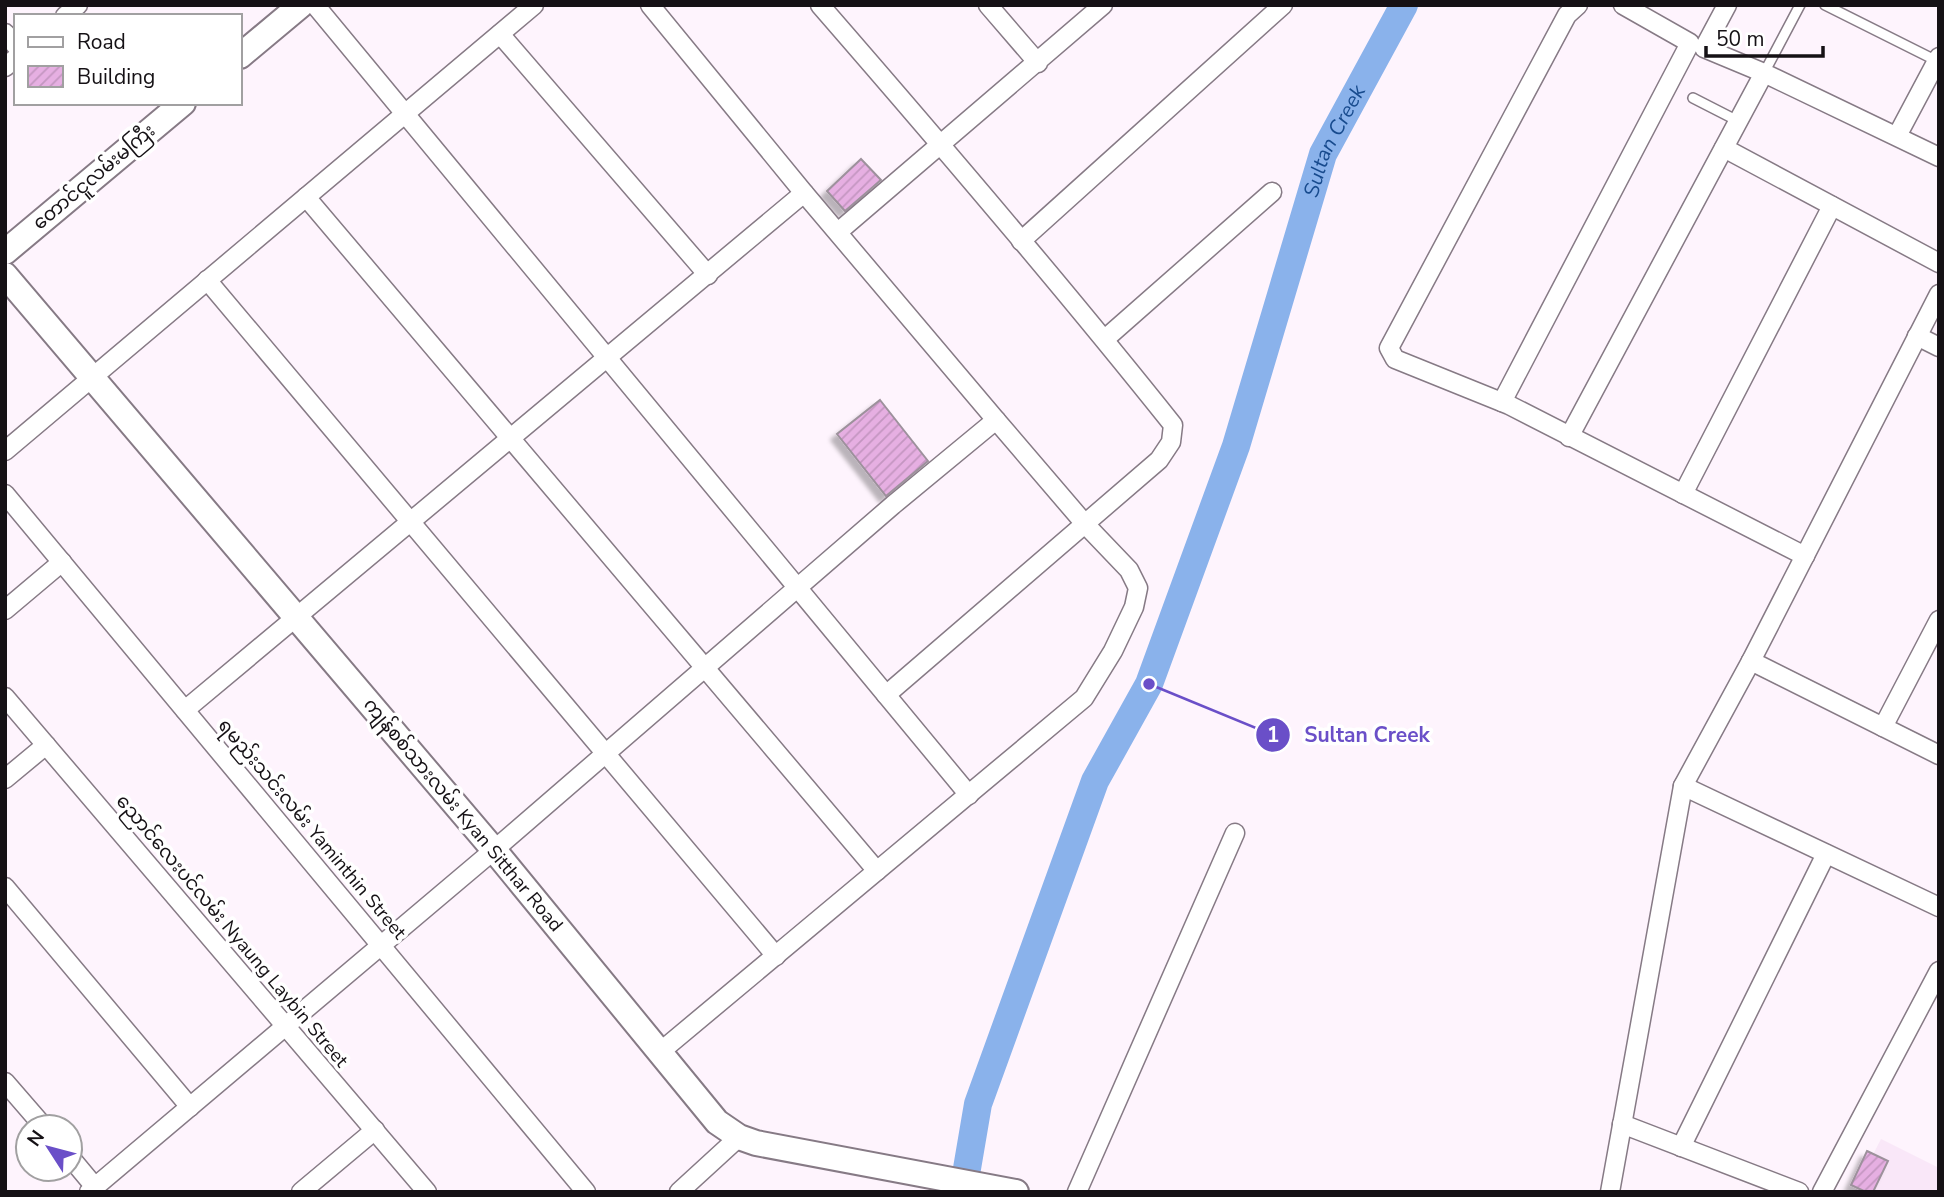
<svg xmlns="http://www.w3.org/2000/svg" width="1944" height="1197" font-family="'Nunito Sans','Noto Sans Myanmar',sans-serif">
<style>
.built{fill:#f9e7f8}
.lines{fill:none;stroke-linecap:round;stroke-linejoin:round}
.river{stroke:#8ab2eb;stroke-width:28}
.building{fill:url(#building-hatch);stroke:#9d919c;stroke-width:2;filter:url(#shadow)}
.lane-casing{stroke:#867a85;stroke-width:12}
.street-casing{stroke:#867a85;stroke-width:21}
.secondary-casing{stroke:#867a85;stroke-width:28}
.lane{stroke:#fff;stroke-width:9}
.street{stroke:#fff;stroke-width:18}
.secondary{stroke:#fff;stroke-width:24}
.labels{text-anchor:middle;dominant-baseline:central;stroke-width:7;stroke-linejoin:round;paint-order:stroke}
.street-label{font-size:19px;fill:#151115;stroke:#fff}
.water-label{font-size:21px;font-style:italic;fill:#184b8e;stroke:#fff}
.leader{fill:none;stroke:#6a4fc8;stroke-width:2.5}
.callout-dot{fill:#6a4fc8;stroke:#fff;stroke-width:2.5}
.mark-label{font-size:21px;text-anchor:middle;font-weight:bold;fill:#fff}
.callout-label{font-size:21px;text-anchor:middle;font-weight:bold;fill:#6a4fc8;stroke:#fff;stroke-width:7;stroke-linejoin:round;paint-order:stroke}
</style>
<defs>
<pattern id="building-hatch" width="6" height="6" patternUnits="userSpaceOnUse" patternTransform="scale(1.75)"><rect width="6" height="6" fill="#e6afe2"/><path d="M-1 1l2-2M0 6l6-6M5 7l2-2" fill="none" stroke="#c496c1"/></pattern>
<filter id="shadow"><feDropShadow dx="-6" dy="6" stdDeviation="2" flood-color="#0004"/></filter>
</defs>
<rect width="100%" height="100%" fill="#fef4fd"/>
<path class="built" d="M1881,1139L1939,1168V1192H1854Z"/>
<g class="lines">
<path class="river" id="s1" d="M963,1192L978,1104L1095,781L1149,684L1236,446L1323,154L1404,5"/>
</g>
<g class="building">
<path d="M861,159L881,180L845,211L827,191Z"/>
<path d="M880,400L928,461L886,496L837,434Z"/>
<path d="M1867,1151L1888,1161L1873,1192H1866L1851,1185Z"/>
</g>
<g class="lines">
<defs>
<g id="lane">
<path d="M1825,5L1937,61"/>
<path d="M1764,73L1800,5"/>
<path d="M1693,98L1738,121"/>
</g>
<g id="street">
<path d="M315,5L969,795"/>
<path d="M650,5L804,193L996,420L1085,524L1129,570L1138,588L1134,607L1113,651L1084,698L660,1052"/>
<path d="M820,5C940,143 1059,282 1173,425L1171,442L1159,460L886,695"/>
<path d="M988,5L1038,63"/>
<path d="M1578,5L1567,15L1389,348L1395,359L1509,405L1805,556"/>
<path d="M1727,5L1704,48L1764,73L1939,157"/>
<path d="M65,16L78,5"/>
<path d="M5,33L16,46"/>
<path d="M500,34L708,275"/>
<path d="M5,67L16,58"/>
<path d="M1897,136L1939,57"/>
<path d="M1724,148L1939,263"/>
<path d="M306,197L877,871"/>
<path d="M838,232L1103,5"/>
<path d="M1021,241L1283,5"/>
<path d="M207,280L776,956"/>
<path d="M1917,336L1939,347"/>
<path d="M1105,339L1272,192"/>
<path d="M1502,402L1690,43L1623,5"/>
<path d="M1569,437L1764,73"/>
<path d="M5,451L534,5"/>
<path d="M5,494L586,1192"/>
<path d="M1683,494L1832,206"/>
<path d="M5,610L62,562"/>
<path d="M1751,661L1939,755"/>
<path d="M5,697L427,1192"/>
<path d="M185,710L804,193"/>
<path d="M1883,727L1939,620"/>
<path d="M5,779L46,745"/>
<path d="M1683,786L1939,907"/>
<path d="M5,887L190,1107"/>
<path d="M5,1082L44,1127"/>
<path d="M1622,1124L1799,1192"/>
<path d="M1681,1147L1826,854"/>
<path d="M70,1157L95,1187"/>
<path d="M89,1192L494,850L893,505L996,420"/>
<path d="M301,1192L375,1130"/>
<path d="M679,1192L739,1137"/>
<path d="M1077,1192L1235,833"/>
<path d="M1610,1192L1683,786L1751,661L1939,294"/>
<path d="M1822,1192L1939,971"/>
</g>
<g id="secondary">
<path d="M240,56L301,5"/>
<path d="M5,252L183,103"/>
<path d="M5,275L494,850L717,1122L739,1137L756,1143L1016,1192"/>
</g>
</defs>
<use href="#lane" class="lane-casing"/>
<use href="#street" class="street-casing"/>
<use href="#secondary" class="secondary-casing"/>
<use href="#lane" class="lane"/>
<use href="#street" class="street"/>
<use href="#secondary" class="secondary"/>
</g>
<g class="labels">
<g class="street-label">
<text transform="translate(94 177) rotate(-40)">တောင်ငူလမ်းမကြီး</text>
<text transform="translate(463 815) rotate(50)">ကျန်စစ်သားလမ်း Kyan Sitthar Road</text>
<text transform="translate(312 829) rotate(50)">ရမည်းသင်းလမ်း Yaminthin Street</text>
<text transform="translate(232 931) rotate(50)">ညောင်လေးပင်လမ်း Nyaung Laybin Street</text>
</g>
<g class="water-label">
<text stroke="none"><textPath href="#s1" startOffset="1118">Sultan Creek</textPath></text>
</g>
</g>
<path class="leader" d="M1149 684L1273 735"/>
<g class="callout-dot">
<circle cx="1149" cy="684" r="7"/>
<circle cx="1273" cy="735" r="18"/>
</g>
<g class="mark-label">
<text x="1273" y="742">1</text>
</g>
<g class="callout-label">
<text x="1367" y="742">Sultan Creek</text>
</g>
<rect width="1944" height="1197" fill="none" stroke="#151115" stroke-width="14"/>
<rect x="14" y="14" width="228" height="91" fill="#ffffff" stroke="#a1a0a1" stroke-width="2"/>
<rect x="28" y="37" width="35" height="10" fill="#ffffff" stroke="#a1a0a1" stroke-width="2"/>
<text x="77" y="49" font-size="21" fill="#151115">Road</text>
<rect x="28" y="66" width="35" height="21" fill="url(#building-hatch)" stroke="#a1a0a1" stroke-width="2"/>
<text x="77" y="84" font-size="21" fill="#151115">Building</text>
<g transform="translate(49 1148) rotate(306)"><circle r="33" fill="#ffffff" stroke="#a1a0a1" stroke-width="2"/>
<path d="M0-5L12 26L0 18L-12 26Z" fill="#6a4fc8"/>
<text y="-10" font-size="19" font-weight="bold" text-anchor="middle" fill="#151115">N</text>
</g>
<path d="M1706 46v10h117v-10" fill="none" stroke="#151115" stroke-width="3.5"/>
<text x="1716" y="46" font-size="21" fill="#151115" stroke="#ffffff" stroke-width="5" paint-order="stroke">50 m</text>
</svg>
